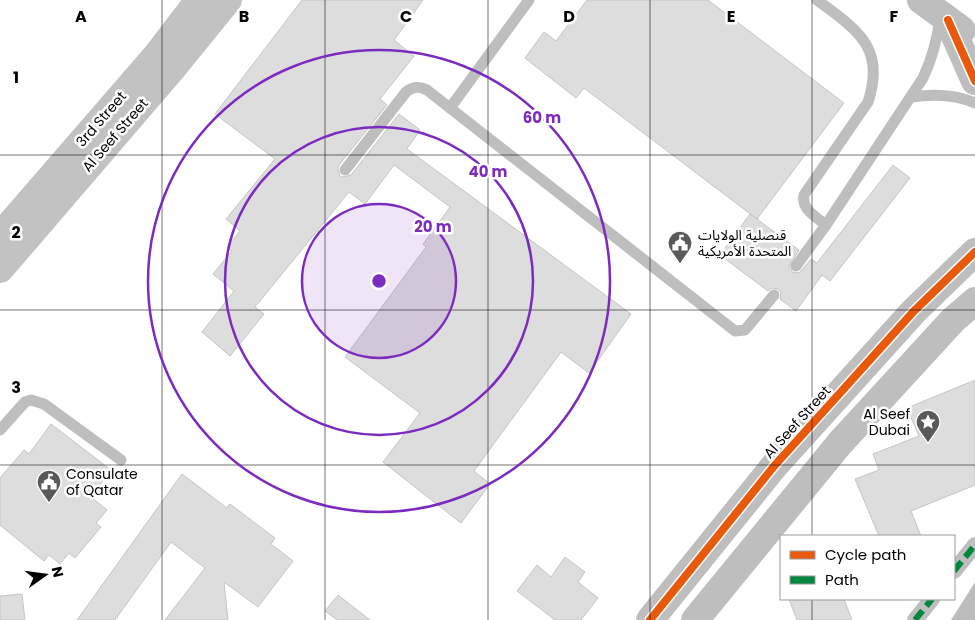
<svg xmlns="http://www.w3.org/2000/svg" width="975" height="620" font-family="Poppins,'Noto Sans Arabic',sans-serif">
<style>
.water{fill:#bcbcbc}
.building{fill:#ddd;stroke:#c5c5c5}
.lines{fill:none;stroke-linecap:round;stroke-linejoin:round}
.service{stroke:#bebebe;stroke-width:11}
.pedestrian{stroke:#bebebe;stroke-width:16}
.tertiary{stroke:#bebebe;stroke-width:28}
.secondary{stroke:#c2c2c2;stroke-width:28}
.quiet{stroke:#00873e;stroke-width:6;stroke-dasharray:12 6;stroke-linecap:butt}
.cycleway-casing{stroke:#fff;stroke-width:11}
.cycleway{stroke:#e8590c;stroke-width:8}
.grid{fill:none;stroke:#000;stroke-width:1;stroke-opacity:0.55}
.ring{fill:none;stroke:#7b2cbf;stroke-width:2.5}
.labels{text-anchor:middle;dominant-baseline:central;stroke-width:5;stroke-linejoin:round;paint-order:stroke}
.street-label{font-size:14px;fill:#000;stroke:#fff}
.poi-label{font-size:14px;fill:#000;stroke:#fff;text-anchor:start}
.grid-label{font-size:16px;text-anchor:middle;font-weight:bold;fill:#000;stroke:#fff;stroke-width:5;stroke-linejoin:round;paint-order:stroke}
.centre{fill:#7b2cbf;stroke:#fff;stroke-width:2.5}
.ring-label{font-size:15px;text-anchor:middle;font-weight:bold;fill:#7b2cbf;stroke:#fff;stroke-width:5;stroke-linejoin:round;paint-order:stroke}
</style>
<rect width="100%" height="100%" fill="#fff"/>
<path class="water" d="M975,582V620H951L972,587Z"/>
<g class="building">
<path d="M302,0H423L394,40L414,56L380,99L387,105L339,165L338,169L340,176L344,177L351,175L399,114L420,130L407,149L631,314L589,373L561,352L474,471L490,484L461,523L383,462L420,413L345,357L426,247L423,244L450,207L394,165L365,204L349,192L255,307L264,314L230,356L202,332L234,291L213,274L232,251L227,247L240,231L226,219L275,159L215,114Z"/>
<path d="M587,0H708L844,103L757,219L584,88L576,98L525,58L544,32L556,41Z"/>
<path d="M893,165L910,178L830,281L822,275L796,311L780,299L781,293L778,289L772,288L768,291L720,255L750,214L799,250L789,266L792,272L799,273L811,259L817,263Z"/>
<path d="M975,380V485L911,511L921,536H879L855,479L879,470L873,454L919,436L907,408Z"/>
<path d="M51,424L111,470L91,497L107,510L96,523L101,527L75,558L69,553L60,564L49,555L44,561L0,525V478L24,450L29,454Z"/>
<path d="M182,474L227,508L230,504L275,538L271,544L293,561L258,607L224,582L228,620H165L205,568L171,542L115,620H77Z"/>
<path d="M565,557L585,572L578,582L598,598L581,620H555L517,591L537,565L551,577Z"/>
<path d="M22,594L25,620H0V596Z"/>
<path d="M338,595L370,620H337L325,611Z"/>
<path d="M789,599H844L852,620H797Z"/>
</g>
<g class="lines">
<g class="service">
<path d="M817,0C857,30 886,47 868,102L804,195C801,209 816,217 826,225"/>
<path d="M911,97C932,94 955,94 975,103"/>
<path d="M450,108L529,0"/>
<path d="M345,170L406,92C413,86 419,86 427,90L735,331L745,330L774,295"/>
<path d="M796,266L826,225L923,78C932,59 937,40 940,19"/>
<path d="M0,430L25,402L31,400L44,404L121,460"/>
</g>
<g class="pedestrian">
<path d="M954,571L975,545"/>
<path d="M915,620L932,599"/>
</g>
<g class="tertiary">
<path d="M921,0L962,30"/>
<path d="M948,20L975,81"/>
<path d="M650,620L775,465L914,311L975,252"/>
<path d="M695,620L840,443L953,320L975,301"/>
</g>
<g class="secondary">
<path d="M0,236L157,55L199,0"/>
<path d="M0,269L171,70L228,0"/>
</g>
<g class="quiet">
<path d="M954,571L975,545"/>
<path d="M915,620L932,599"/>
</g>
<defs>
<g id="cycleway">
<path d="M948,20L975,81"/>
<path d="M650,620L775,465L914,311L975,252"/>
</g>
</defs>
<use href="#cycleway" class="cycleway-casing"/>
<use href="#cycleway" class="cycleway"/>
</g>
<path class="grid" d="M162,0V620M325,0V620M488,0V620M650,0V620M812,0V536M0,155H975M0,310H975M0,465H975M812,599V620"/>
<circle cx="379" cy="281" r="77" fill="#7b2cbf" fill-opacity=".12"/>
<g class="ring">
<circle cx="379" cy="281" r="77"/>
<circle cx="379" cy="281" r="154"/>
<circle cx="379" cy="281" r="231"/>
</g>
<defs>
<symbol id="civic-pin" viewBox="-11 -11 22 30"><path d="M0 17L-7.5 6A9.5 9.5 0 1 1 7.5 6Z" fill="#595959" stroke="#fff"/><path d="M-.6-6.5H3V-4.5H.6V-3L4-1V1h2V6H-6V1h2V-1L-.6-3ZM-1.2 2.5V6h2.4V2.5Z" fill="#fff"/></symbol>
<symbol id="sight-pin" viewBox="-11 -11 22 30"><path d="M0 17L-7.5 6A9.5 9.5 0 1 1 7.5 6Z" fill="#595959" stroke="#fff"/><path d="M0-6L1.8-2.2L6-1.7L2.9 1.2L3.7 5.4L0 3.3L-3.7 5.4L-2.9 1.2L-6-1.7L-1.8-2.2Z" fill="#fff"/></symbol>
</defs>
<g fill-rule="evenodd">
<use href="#civic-pin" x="666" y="229" width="28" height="38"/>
<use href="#sight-pin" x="914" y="408" width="28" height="38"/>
<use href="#civic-pin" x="35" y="468" width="28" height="38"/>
</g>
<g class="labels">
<g class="street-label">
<text transform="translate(101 119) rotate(-49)">3rd Street</text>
<text transform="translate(115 135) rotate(-49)">Al Seef Street</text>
<text transform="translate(797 422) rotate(-48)">Al Seef Street</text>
</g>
<g class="poi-label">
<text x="698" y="235">قنصلية الولايات<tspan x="698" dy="16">المتحدة الأمريكية</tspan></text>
<text x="910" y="414" text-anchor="end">Al Seef<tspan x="910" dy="16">Dubai</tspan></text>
<text x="66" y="474">Consulate<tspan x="66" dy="16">of Qatar</tspan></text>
</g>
</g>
<g class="grid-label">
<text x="81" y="22">A</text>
<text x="244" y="22">B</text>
<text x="406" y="22">C</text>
<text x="569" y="22">D</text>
<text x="731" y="22">E</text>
<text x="894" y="22">F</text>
<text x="16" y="83">1</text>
<text x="16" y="238">2</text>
<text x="16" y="393">3</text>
</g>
<circle cx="379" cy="281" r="8" class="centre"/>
<g class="ring-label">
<text x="542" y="123">60 m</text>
<text x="488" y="177">40 m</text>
<text x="433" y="232">20 m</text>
</g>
<rect x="780" y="535" width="175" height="65" fill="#ffffff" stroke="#999999"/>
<rect x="790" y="551" width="25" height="8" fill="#e8590c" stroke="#999999"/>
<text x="825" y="560" font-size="15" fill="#000000">Cycle path</text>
<rect x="790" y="576" width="25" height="8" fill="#00873e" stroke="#999999"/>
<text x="825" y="585" font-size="15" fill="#000000">Path</text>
<g transform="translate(45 575) rotate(76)" stroke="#ffffff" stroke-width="4" paint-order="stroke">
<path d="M0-4L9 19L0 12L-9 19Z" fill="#000000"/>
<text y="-8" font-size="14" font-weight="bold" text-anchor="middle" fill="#000000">N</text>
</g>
</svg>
